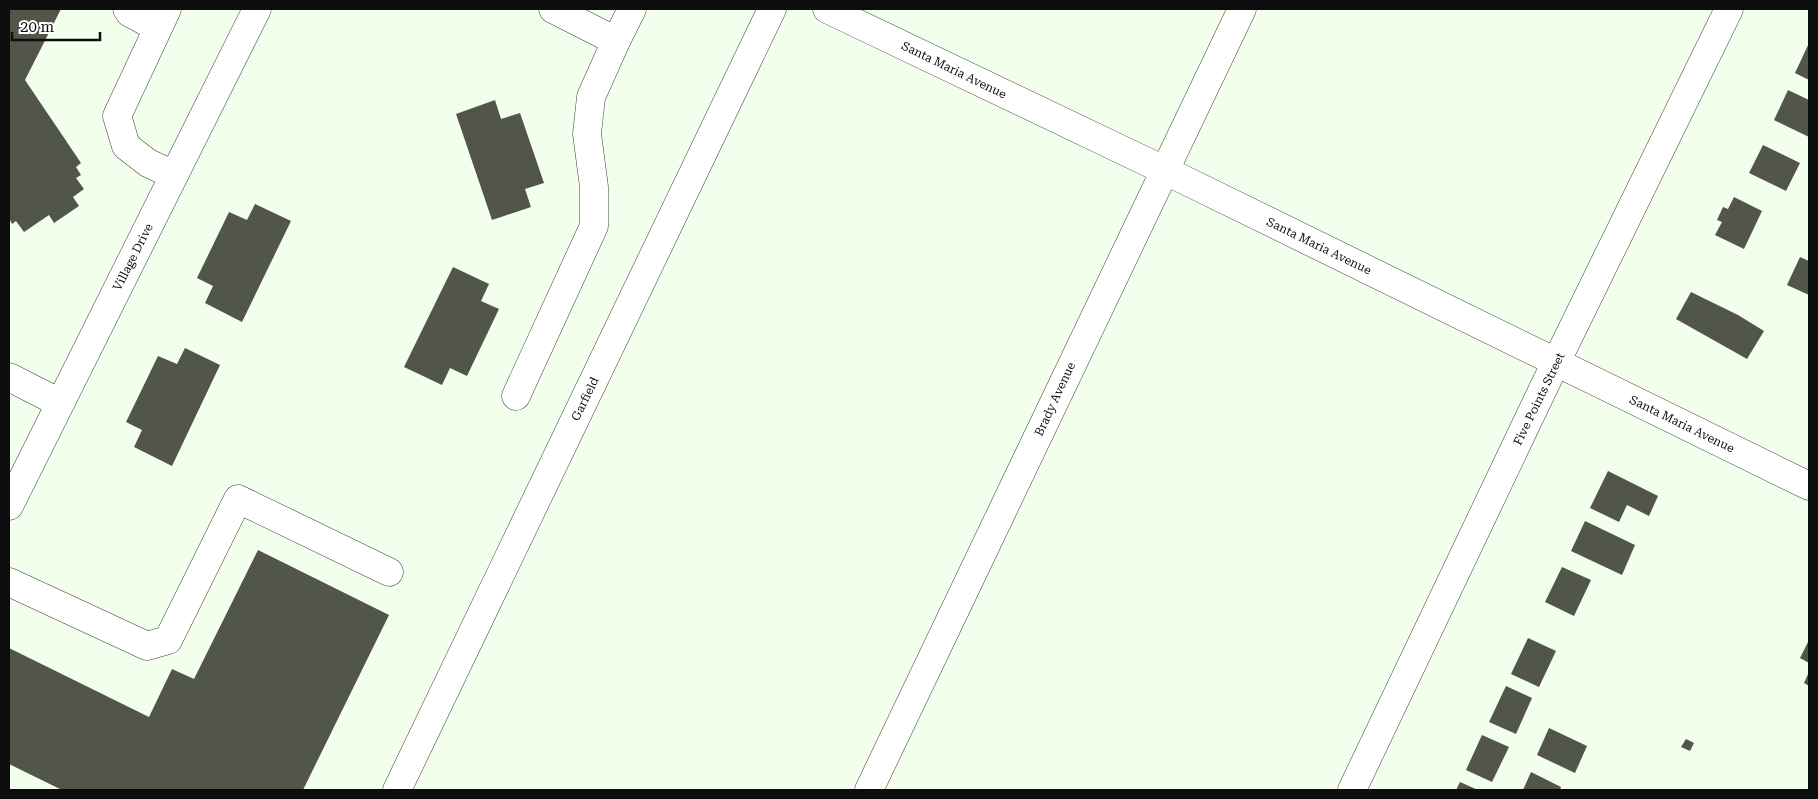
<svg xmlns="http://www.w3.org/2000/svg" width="1818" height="799" font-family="'Roboto Serif',serif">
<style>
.building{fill:#525549}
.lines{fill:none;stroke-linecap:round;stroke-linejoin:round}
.minor-casing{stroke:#404040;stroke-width:29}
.minor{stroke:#fff;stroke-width:28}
.labels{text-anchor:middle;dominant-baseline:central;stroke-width:5;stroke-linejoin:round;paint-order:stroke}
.street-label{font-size:12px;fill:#0d0d0d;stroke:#fff}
</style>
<rect width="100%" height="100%" fill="#f2ffed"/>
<g class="building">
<path d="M9,9H61L25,80L81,163L76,167L81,175L76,178L84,189L73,197L79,206L54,223L49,215L24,232L16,221L12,224L9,218Z"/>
<path d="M1809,43V80L1795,73Z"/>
<path d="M1788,90L1809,100V137L1774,120Z"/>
<path d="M495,100L501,119L520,113L544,183L525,189L531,207L492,220L456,114Z"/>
<path d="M1763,145L1800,163L1786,191L1749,173Z"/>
<path d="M1734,197L1762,211L1744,249L1715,235L1722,222L1717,220L1723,207L1728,209Z"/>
<path d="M255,204L291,221L242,322L205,303L213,286L197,278L229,212L247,220Z"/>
<path d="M1800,257L1809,261V295L1787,285Z"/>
<path d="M453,267L489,284L481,301L499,309L467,376L450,368L442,385L404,367Z"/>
<path d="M1691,292L1738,315L1764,331L1747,359L1676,319Z"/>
<path d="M185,348L220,365L172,466L134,447L142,430L126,422L158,356L177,364Z"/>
<path d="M1608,471L1658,496L1649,516L1627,505L1619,522L1590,508Z"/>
<path d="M1585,521L1635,545L1622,575L1571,551Z"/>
<path d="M258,550L389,615L303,790H62L9,764V648L149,717L172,669L194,679Z"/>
<path d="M1562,567L1591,580L1574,616L1545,602Z"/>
<path d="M1528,638L1556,651L1539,687L1511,674Z"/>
<path d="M1809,640V663L1800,658Z"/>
<path d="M1809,672V686L1804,683Z"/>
<path d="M1506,686L1532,698L1516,734L1489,722Z"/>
<path d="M1549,728L1587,746L1575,773L1537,755Z"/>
<path d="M1482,735L1509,747L1492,782L1466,770Z"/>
<path d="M1686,739L1694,743L1690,751L1681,747Z"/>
<path d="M1531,772L1561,787L1560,790H1523Z"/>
<path d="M1460,782L1478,790H1456Z"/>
</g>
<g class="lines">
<defs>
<g id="minor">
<path d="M127,9L130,13L158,28"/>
<path d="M167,9L117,116L126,146L148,163L174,175"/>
<path d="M553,9L616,41L632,9"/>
<path d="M827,9L1164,170L1809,486"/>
<path d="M9,377L60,403"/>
<path d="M516,396L594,226V187L587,134L591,97L616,41"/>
<path d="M9,506L257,9"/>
<path d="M9,582L147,646L168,640L238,499L389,572"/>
<path d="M397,790L772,9"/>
<path d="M869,790L1242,9"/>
<path d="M1352,790L1542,391L1729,9"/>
</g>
</defs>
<use href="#minor" class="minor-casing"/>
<use href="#minor" class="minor"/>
</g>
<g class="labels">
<g class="street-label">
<text transform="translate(954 70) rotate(26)">Santa Maria Avenue</text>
<text transform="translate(1319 246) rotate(26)">Santa Maria Avenue</text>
<text transform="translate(133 257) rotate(-63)">Village Drive</text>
<text transform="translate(585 399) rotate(-64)">Garfield</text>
<text transform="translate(1055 399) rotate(-65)">Brady Avenue</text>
<text transform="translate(1539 399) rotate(-64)">Five Points Street</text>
<text transform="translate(1682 424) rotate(26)">Santa Maria Avenue</text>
</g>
</g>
<rect width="1818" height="799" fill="none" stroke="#0d0d0d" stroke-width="20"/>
<path d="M12 32v8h88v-8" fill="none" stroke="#0d0d0d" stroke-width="2.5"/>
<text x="20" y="32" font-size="15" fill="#0d0d0d" stroke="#ffffff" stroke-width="4" paint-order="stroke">20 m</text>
</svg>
